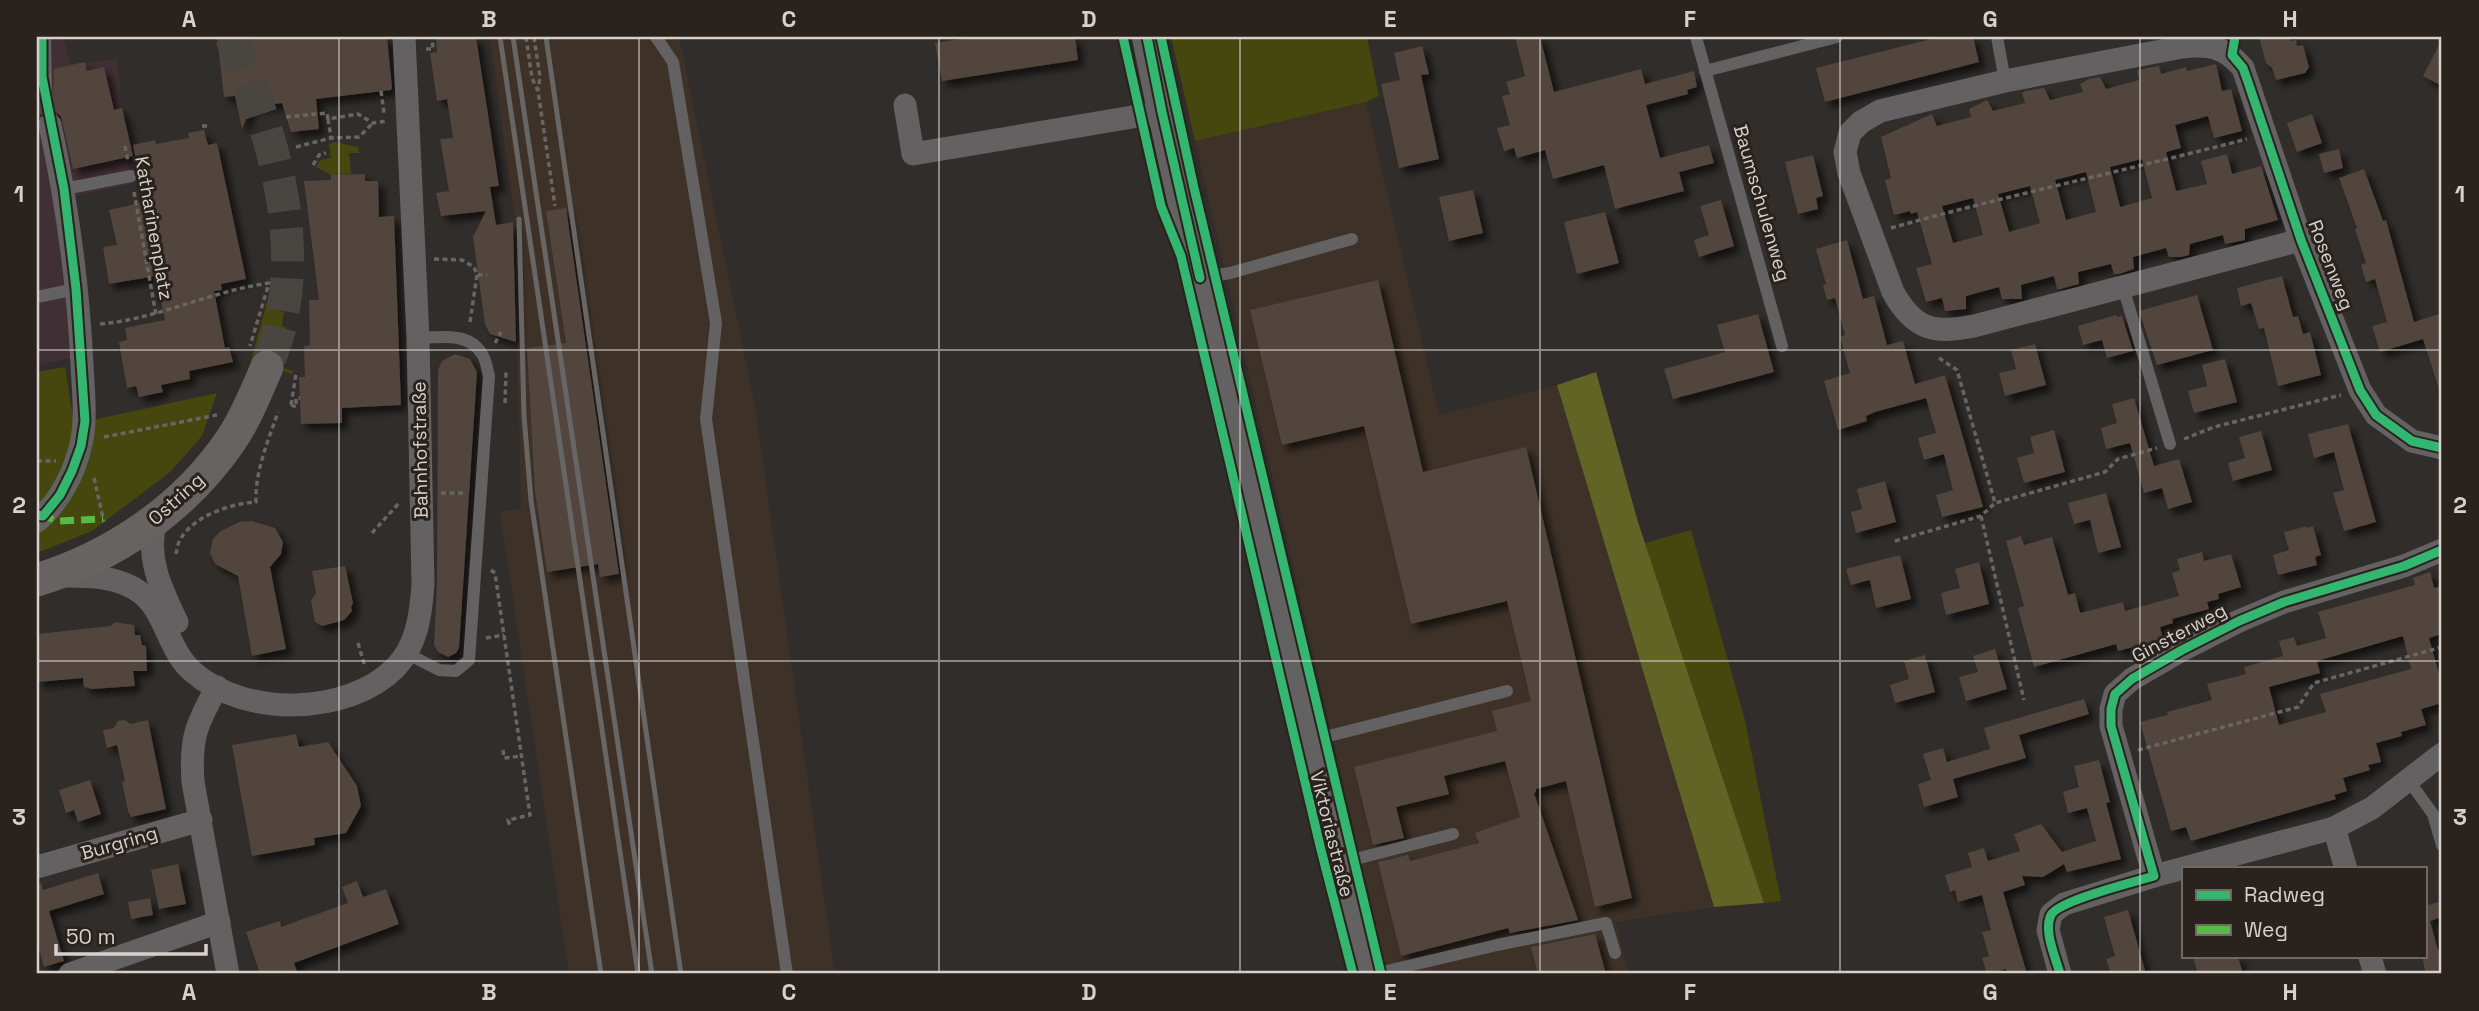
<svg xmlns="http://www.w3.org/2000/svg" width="2479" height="1011" font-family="'Space Grotesk',sans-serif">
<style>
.commercial{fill:#402f34}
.built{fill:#3d3128}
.green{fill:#46470f}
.forest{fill:#616425}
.building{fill:#51453c;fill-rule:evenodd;filter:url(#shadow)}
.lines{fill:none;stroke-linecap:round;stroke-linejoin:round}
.pedestrian-tunnel{stroke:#494642;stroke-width:18;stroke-dasharray:18 9;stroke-linecap:butt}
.secondary-tunnel{stroke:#494642;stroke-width:33;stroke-dasharray:33 17;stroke-linecap:butt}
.path{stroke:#686665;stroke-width:3.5;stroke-dasharray:5 3.5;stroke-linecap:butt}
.service{stroke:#636161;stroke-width:12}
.pedestrian{stroke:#636161;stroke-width:18}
.minor{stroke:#636161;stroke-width:23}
.tertiary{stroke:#636161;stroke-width:30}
.secondary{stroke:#666362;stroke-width:33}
.rail{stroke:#686665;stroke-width:5}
.quiet{stroke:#58b947;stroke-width:7;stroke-dasharray:14 7;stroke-linecap:butt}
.cycleway-casing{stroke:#2a221d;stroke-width:13}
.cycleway{stroke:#33b770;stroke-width:9}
.grid{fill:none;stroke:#d6d1cd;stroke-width:2;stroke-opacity:0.55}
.labels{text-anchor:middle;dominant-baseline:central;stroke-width:6;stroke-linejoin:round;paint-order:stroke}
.street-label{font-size:19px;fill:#d6d1cd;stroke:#2a221d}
.neatline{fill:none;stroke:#d6d1cd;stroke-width:2.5}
.grid-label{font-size:23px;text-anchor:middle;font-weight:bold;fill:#d6d1cd}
</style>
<defs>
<filter id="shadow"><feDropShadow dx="6" dy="6" stdDeviation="3.5" flood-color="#0009"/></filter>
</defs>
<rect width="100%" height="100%" fill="#302d2a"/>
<path class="commercial" d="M37,37H63L71,64L117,59L130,184L70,197L89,354L37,365Z"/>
<g class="built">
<path d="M490,37H679L755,406L835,974H569L500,512L521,508L514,212Z"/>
<path d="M1366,102L1439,415L1557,385L1714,907L1616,922L1628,974H1387L1195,141Z"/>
</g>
<g class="green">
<path d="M1171,37H1367L1379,96L1366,102L1195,141Z"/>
<path d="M335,142L358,147L359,153H349L351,174L331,175L316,167L320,160L331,158L329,144Z"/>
<path d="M269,294H282L279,311L284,312L282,326L286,328L280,367L293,371L292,374L251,361Z"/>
<path d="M65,367L74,424L217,393L202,436L169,473L92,531L37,553V372Z"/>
<path d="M1691,530L1745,720L1781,901L1764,903L1645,543Z"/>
</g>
<path class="forest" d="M1596,372L1638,522L1764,903L1714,907L1557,385Z"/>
<g class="building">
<path d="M217,37H387L392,87L391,90L316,99L319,129L291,132L282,103L251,107L242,129L235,96L224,97Z"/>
<path d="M436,37H476L499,186L490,187L496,225L513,222L516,342L490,334L485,324L473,237L486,211L441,216L436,193L449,191L440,139L453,138L447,99L437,101L430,53L437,52Z"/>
<path d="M974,37H1075L1078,60L942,81L935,43Z"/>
<path d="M1515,37H1540L1554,92L1641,69L1645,84L1694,71L1697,87L1687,90L1688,94L1646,105L1660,158L1709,145L1714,163L1679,172L1684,191L1615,209L1604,165L1553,179L1545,150L1517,158L1514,148L1504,151L1497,128L1510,125L1502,96L1510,94L1506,82L1525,76Z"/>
<path d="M1939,37H1973L1979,62L1825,102L1816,68Z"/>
<path d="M2259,37H2290L2291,41L2296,40L2297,46L2303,45L2309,67L2305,73L2276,80L2272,68L2266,63Z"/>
<path d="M2442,39V86L2423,76Z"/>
<path d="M1422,46L1429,74L1421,75L1439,159L1399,168L1381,84L1400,80L1394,53Z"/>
<path d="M85,62L87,71L104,67L114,110L122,108L133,156L73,169L61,116L55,112L48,111L41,114L37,121V98L44,100L53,95L54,69Z"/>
<path d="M2216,64L2222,91L2231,89L2242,131L2214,138L2208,116L2175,125L2181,148L2166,152L2176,191L2207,184L2201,161L2227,154L2232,174L2261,166L2278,220L2245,229V240L2225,244L2223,235L2190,244L2189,255L2181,257H2169L2166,248L2133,257L2134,269L2119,274H2114L2111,264L2078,272L2079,284L2060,289H2057L2054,276L2021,285L2022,299H2002L1999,287L1966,296V309L1945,311L1942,298L1926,302L1916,268L1932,264L1917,212L1911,214L1910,211L1894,215L1885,180L1891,178L1881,137L1932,114L1937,126L1971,117L1969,109L1987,100L1993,111L2025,103L2022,93L2025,91L2044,88L2050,100L2083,92L2080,84L2089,79L2100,77L2106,89L2139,80L2137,70L2159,66L2161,74L2186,67L2187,71ZM2142,159L2152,198L2120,207L2110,167ZM2086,172L2096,212L2066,220L2055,180ZM2030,186L2040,223L2009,232L1998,194ZM1973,198L1983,235L1953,243L1942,206Z"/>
<path d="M2312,114L2322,143L2297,152L2287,123Z"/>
<path d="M204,130L208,145L217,143L246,279L221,284L222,290L214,291L225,348L229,347L233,362L189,371L190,379L161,385L163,392L139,397L136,386L127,388L119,342L127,340L125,328L165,320L156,276L109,284L103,247L117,245L109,210L145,202L133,145L155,140L156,144L189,138L188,133Z"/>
<path d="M2339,149L2343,168L2324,173L2319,154Z"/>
<path d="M1813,155L1823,196L1816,198L1818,209L1798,214L1785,162Z"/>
<path d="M2364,169L2383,221L2386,220L2414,322L2442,313V388L2439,389L2423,339L2380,352L2372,326L2387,322L2375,279L2366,282L2361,265L2366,263L2355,229L2357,228L2339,178Z"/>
<path d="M365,174V181H378L379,217L394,216L401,405L342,408V423L301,424L299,377H305L304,346L310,345L309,300H319L304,181L331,180V175Z"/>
<path d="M1473,190L1483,233L1449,241L1439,197Z"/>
<path d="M1721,200L1734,246L1699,257L1694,240L1709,235L1700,206Z"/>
<path d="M566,208L619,574L600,577L598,564L547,572L535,491L527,348L566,343L546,211Z"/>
<path d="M1605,212L1619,263L1577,274L1564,222Z"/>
<path d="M1847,240L1863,299L1874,296L1887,345L1903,341L1915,384L1945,375L1983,507L1942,517L1936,495L1953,490L1944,454L1924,460L1918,438L1936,433L1926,398L1875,412L1866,416L1867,421L1838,430L1824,381L1850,373L1840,337L1845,335L1835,298L1827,300L1823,285L1826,284L1816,249Z"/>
<path d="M2282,276L2293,317L2298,316L2303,334L2310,332L2321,375L2278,386L2264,328L2259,329L2251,303L2241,306L2237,288Z"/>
<path d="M1378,280L1423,472L1526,447L1632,898L1595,907L1566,781L1536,789V792L1534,793L1578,920L1510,933L1508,928L1401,956L1378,862L1408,855L1410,861L1479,843L1475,833L1520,817L1505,761L1444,776L1449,794L1396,807L1404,838L1373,845L1354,767L1497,731L1492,711L1531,701L1507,601L1411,624L1364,426L1282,445L1250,310Z"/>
<path d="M2197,295L2213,350L2157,365L2139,311Z"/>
<path d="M1758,314L1774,372L1673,399L1664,369L1725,352L1717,325Z"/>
<path d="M2116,315L2117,317L2122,316L2133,351L2107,358L2102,340L2083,345L2078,326Z"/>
<path d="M2035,344L2046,385L2005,396L1999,373L2016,369L2011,350Z"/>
<path d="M455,354L470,359L477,372L459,648L456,653L448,657L438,652L434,645L437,584L438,370L442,361Z"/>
<path d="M2225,359L2237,402L2194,413L2188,391L2207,386L2202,365Z"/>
<path d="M2134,398L2154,466L2179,459L2192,502L2168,509L2162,488L2144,493L2130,443L2106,449L2101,428L2117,423L2112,404Z"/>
<path d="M2348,424L2376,522L2344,531L2333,493L2344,490L2334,452L2314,458L2308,434Z"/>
<path d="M2054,430L2065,472L2024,483L2017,458L2034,453L2030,437Z"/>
<path d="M2261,431L2272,470L2233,481L2228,463L2245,458L2239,437Z"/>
<path d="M1885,481L1896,522L1856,533L1851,512L1862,509L1857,489Z"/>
<path d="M2106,493L2121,547L2098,553L2090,520L2074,524L2068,503Z"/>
<path d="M252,521L275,528L283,542L281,554L270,567L286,649L252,656L238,576L215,564L210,553L213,539L221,531L239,522Z"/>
<path d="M2307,526V528L2313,526L2321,555L2315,557L2317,565L2278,575L2273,555L2289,550L2284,532Z"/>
<path d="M2021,536L2024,545L2052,537L2068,595L2075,593L2080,613L2123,602L2125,611L2179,596L2172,573L2180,570L2177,559L2202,552L2204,561L2231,554L2241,587L2218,594L2219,599L2207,602L2209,609L2172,619L2173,623L2160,627L2163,639L2118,651L2116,644L2034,667L2018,608L2024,606L2006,541Z"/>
<path d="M1900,555L1911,599L1876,608L1870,580L1851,585L1846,569Z"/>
<path d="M1979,562L1989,604L1946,615L1941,593L1960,588L1955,569Z"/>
<path d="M345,566L353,603L351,607L352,611L344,620L322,626L315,622L311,600L316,593L312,571Z"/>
<path d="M2430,572L2434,588L2442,586V634L2429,638L2442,685V703L2421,709L2426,725L2401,732L2402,736L2376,743L2381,762L2368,765L2370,770L2343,778L2347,791L2334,795L2336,799L2191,841L2186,827L2171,831L2140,722L2168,715L2167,712L2212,700L2207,684L2246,674L2244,667L2283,656L2279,641L2294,637L2297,646L2326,638L2318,612L2415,585L2413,578ZM2403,636L2411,669L2320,694L2326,712L2279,725L2269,687L2320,673L2317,661Z"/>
<path d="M115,622L134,625L135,635H140L142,645L146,646L147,671H133L135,686L92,689L84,687L83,678L37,682V634L111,626Z"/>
<path d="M1995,649L2007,689L1966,701L1959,677L1978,672L1973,656Z"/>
<path d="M1925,655L1935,692L1895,703L1890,685L1909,679L1904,661Z"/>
<path d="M2084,699L2089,714L2019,735L2026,758L1953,779L1958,797L1924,807L1918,784L1931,780L1923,754L1943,748L1947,762L1990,749L1984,728Z"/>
<path d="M125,720L130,724L148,720L166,809L131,817L128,811L122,782L125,781L117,745L107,748L103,730L114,728L118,721Z"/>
<path d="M296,734L299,747L328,742L357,786L361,806L346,833L314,838L315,845L252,856L232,745Z"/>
<path d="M2099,760L2110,802L2106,803L2121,859L2067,872L2064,864L2043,877L2022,876L2025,885L2003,892L2027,974H2008L2006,969L1987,974L1982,958L1989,956L1982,932L1991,930L1982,895L1958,902L1955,890L1950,892L1945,875L1972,867L1968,853L1984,848L1988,861L2020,851L2014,834L2041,824L2062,852L2096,841L2087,808L2068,813L2063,792L2079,787L2074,766Z"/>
<path d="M90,780L101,814L78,822L74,810L66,813L59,790Z"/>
<path d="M178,864L186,904L159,909L151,870Z"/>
<path d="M98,873L104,894L49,911L64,961L44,967L37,942V883H41L43,890Z"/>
<path d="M357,881L363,897L386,889L399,924L294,963L298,974H260L246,932L280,921L281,927L348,903L342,887Z"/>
<path d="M150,898L153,915L131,919L128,902Z"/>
<path d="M2442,901V917L2430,921L2438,950L2442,949V974H2426L2422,957H2425V906Z"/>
<path d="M2128,910L2146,974H2111L2106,959L2115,956L2104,917Z"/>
<path d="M1595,934L1606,974H1538L1531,947Z"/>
<path d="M2193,957H2238L2243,974H2198Z"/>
</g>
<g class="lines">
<path class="pedestrian-tunnel" d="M43,89L50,125"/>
<path class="secondary-tunnel" d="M231,37C270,127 303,228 280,327C277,340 271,354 267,367"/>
<g class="path">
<path d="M526,37L532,78L538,91L555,206"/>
<path d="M534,37L540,77L538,90"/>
<path d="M426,49H433L432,37"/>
<path d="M381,91L384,113"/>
<path d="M286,117L327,113L328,119L358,114L373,123L388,121"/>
<path d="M328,119L331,137"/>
<path d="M202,126H208"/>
<path d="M125,146L128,161"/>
<path d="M296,147L331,138L359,137L373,123"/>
<path d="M313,165L319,155L326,153"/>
<path d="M134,192L156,315"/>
<path d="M1891,228C2009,195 2128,170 2247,139"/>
<path d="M434,259L462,260L474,267L477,275H487"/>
<path d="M470,322L477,275"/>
<path d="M100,324C158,319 211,291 269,283L250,346"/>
<path d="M495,343L501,332"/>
<path d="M1939,358L1957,370L1995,503L2105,472L2118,459L2157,448"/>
<path d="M505,403L506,372"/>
<path d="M291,405L296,374"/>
<path d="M291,405L296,407V398H300"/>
<path d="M104,437L217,415"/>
<path d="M2184,439L2214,427L2341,395"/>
<path d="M37,461H56"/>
<path d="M94,478L104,522"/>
<path d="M441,493H465"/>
<path d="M1981,516L2024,700"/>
<path d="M372,533L399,503"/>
<path d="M1895,541L1981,516L1995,503"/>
<path d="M176,554C177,549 178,542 181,538C196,515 230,504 256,502C255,471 268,441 278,412"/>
<path d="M491,570L495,573L530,815L508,820L510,826"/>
<path d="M486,638L504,635"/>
<path d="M358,643L365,667"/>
<path d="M503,750L504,758L522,756"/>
<path d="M2138,750L2298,707L2314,683L2442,647"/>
</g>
<g class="service">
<path d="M656,37L673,62L716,323L706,419L787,974"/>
<path d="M1696,37L1782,346"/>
<path d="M1997,37L2005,81"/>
<path d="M1705,71L1837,37"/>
<path d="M64,189L131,176"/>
<path d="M1200,278L1230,273L1352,239"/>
<path d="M2123,287L2170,444"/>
<path d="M37,297L76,289"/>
<path d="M406,653L439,670L456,671L469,660L489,376C487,369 486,359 482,354C469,332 440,337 418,338"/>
<path d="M1309,741L1507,691"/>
<path d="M2409,781L2433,814L2442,845"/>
<path d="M1340,863L1453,834"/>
<path d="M1374,974L1497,945L1606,923L1615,953"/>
</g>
<path class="pedestrian" d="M42,37L43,89"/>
<g class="minor">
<path d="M905,105L913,154L1162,112"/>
<path d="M2301,240L1974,326C1934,334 1914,330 1893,292L1849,173L1845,152L1850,133L1861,122L1880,111L2005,81L2182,47C2209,44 2224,46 2243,68L2301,240L2360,390L2376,415L2412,441L2442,448"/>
<path d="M156,519C145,557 161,589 177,622"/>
<path d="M37,521C59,503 75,472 81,444C87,417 83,390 82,364C78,283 67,203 50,125"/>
<path d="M59,576C86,576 118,575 141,593C166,612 168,651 193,672C244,717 347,716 395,668C417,646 421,614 423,584L418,338L404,37"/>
<path d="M217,687C196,725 190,738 193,782L228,974"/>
<path d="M2334,828L2346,869"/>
<path d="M37,867L201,820"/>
<path d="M2154,876L2111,726V709L2115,694L2132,679L2182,650L2239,621L2284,602L2404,566L2442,550"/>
<path d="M2370,957L2375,974"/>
<path d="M70,974L219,922"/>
<path d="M2060,974L2048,930L2051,914L2064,904L2154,876L2334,828L2372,808L2442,754"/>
</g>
<path class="tertiary" d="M1147,37C1169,149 1196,261 1222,372C1269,573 1318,774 1366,974"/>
<path class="secondary" d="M37,580C114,556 185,508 231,440C246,418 256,392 267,367"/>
<g class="rail">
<path d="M500,37L638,974"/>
<path d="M513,37L652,974"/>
<path d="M546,37L681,974"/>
<path d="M519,219L524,416L531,500L601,974"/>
</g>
<path class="quiet" d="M40,515L59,521L103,519"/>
<defs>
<g id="cycleway">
<path d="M1123,37L1161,206L1181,256L1321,850L1353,974"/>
<path d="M1147,37L1162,112L1200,278"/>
<path d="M1161,37L1194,188L1381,974"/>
<path d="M2235,37L2232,55L2243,68L2248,82L2301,240L2360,390L2376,415L2412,441L2442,448"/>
<path d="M37,515L43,516L60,495L72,471L81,446L85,421L76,289L64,189L42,77V37"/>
<path d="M2060,974C2056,958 2043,931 2051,915C2059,900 2135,882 2154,876L2111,726V709L2115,694L2132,679L2182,650L2239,621L2284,602L2404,566L2442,550"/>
</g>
</defs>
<use href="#cycleway" class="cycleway-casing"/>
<use href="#cycleway" class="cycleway"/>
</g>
<path class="grid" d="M339,37V974M639,37V974M939,37V974M1240,37V974M1540,37V974M1840,37V974M2140,37V974M37,350H2442M37,661H2442"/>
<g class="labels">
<g class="street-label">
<text transform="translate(1762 203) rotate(74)">Baumschulenweg</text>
<text transform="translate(154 228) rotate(80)">Katharinenplatz</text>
<text transform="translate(2331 265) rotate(69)">Rosenweg</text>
<text transform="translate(420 450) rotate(-91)">Bahnhofstraße</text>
<text transform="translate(176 499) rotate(-42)">Ostring</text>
<text transform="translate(2179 633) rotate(-28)">Ginsterweg</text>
<text transform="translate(1332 834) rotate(76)">Viktoriastraße</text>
<text transform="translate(119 843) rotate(-16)">Burgring</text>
</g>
</g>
<rect width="2479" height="1011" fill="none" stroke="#2a221d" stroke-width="77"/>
<rect x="2182" y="867" width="245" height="91" fill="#2a221d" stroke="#6f6863" stroke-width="2"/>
<rect x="2196" y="890" width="35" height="10" fill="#33b770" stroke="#6f6863" stroke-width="2"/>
<text x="2244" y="902" font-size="21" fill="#d6d1cd">Radweg</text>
<rect x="2196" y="925" width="35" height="10" fill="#58b947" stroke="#6f6863" stroke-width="2"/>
<text x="2244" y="937" font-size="21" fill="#d6d1cd">Weg</text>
<path d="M56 944v10h150v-10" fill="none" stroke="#d6d1cd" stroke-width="3.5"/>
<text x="66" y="944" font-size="21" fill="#d6d1cd" stroke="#2a221d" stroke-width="5" paint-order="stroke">50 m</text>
<rect x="38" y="38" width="2402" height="934" class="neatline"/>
<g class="grid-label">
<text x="189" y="27">A</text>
<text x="489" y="27">B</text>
<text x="789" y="27">C</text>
<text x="1089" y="27">D</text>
<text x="1390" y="27">E</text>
<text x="1690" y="27">F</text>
<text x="1990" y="27">G</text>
<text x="2290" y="27">H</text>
<text x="19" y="202">1</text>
<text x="2460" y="202">1</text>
<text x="19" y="513">2</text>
<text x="2460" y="513">2</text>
<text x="19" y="825">3</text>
<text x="2460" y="825">3</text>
<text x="189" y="1000">A</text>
<text x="489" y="1000">B</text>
<text x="789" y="1000">C</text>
<text x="1089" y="1000">D</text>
<text x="1390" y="1000">E</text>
<text x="1690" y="1000">F</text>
<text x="1990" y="1000">G</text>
<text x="2290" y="1000">H</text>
</g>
</svg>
